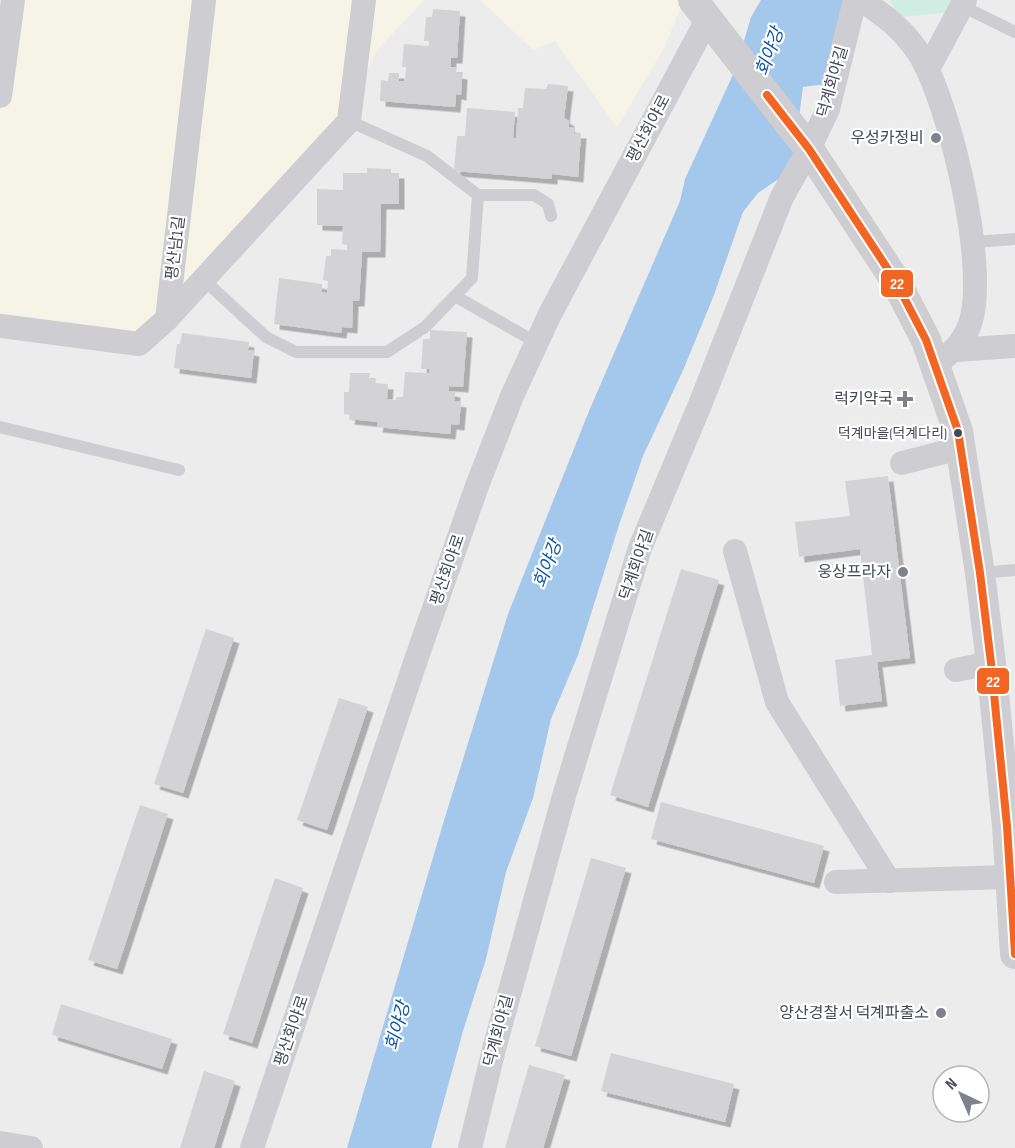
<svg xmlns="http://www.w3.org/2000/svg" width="1015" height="1148" font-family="'Sofia Sans Condensed','Noto Sans KR',sans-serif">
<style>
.commercial{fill:#f5f4e6}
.green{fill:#d0ede3}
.water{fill:#a4c8eb}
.building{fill:#d3d3d5;filter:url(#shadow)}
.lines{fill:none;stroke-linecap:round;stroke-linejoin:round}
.service{stroke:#cdcdd2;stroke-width:12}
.minor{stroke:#cdcdd2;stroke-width:24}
.tertiary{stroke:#cdcdd2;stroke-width:30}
.bus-1-casing{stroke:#fff;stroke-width:12}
.bus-1{stroke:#f26522;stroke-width:8}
.poi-dot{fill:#7f828c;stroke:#fff;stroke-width:2}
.bus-dot{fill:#444958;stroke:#fff;stroke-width:2}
.labels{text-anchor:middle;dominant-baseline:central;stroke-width:4.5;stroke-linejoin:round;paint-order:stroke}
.bus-label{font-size:14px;fill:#444958;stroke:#fff;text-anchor:end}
.street-label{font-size:16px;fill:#444958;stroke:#fff}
.poi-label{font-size:16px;fill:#444958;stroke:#fff;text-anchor:end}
.water-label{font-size:18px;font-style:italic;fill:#0c57a3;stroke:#fff}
.line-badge{stroke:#fff;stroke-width:2}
.badge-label{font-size:16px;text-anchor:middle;font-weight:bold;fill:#fff}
</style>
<defs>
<filter id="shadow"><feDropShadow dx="5.5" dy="5.5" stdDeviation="0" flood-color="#0004"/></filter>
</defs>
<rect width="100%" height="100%" fill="#edecec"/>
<g class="commercial">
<path d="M0,0H424L378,49L342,120L142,332L0,313Z"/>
<path d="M480,0H684L664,48L617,127L555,41L533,50Z"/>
</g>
<path class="green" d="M890,0H970L964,11L899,17Z"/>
<path class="water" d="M761,0H848L826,84L803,87L792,170L758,193L743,212L714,295L684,368L643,456L619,525L578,655L551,719L533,798L506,872L486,959L463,1031L431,1148H347L442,827L508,614L589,411L680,201L685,179L736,68L751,17Z"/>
<g class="building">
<path d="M433,9L460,11L457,58H451L450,67H457L456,73L462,74L461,95L456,94L455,107L380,101L381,80L388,81L389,73H399V81H405L406,67H402L404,44L429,46V41H424L426,17H432Z"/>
<path d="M548,84L568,86L564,118L569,121V127L574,128V133H581L578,177L552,174V179L454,171L457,136H465L467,108L515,112L513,138H516L518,108H523L525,88L546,89Z"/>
<path d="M367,168L391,169V173H399V204H381L380,252H362L359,301H353L352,328L342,327L341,333L274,324L279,278L322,284V292L327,293L328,281L323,280L326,256H331V249L348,250V245L342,244L343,226L317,225V189L343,190V173H367Z"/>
<path d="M430,330L467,332L463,387L449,386V391L455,392L454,401L461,402L459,425L451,424L450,434L377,427L378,422L349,419L350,415L344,414V392H349L350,373H370L369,379H376L375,383L388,384L387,399L396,400V397H403L405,372L429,373V369H421L423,339H430Z"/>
<path d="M182,333L249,342L248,350L254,351L251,378L174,368L177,344H180Z"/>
<path d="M888,476L910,658L877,662L882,701L840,706L835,660L872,655L860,549L799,557L795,522L850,516L845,481Z"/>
<path d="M681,569L719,580L648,807L610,795Z"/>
<path d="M206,629L234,638L183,793L154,784Z"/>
<path d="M339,698L368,707L327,830L297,820Z"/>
<path d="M661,802L824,846L814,883L651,839Z"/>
<path d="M140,805L168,814L117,969L88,960Z"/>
<path d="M591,858L626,868L571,1056L535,1046Z"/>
<path d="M275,878L303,888L252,1043L223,1034Z"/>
<path d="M61,1004L172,1039L162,1069L52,1035Z"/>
<path d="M611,1053L734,1084L725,1122L601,1091Z"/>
<path d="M529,1065L565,1075L543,1148H505Z"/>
<path d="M204,1071L235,1081L214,1148H180Z"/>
</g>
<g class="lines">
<g class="service">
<path d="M962,6L1015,32"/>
<path d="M349,121L427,156L478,195L472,278L455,296L537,343"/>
<path d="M478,195H534L548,204L551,216"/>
<path d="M973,242L1015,239"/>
<path d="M204,280L266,337L296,352H387L425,327L455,296"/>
<path d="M0,427L179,470"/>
<path d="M981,573L1015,570"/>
</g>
<g class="minor">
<path d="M861,0C885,16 901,27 918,52C949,99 992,277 968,329C959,348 951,353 934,365"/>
<path d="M928,69L965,0"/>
<path d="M0,96L13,0"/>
<path d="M167,319L349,121L364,0"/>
<path d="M0,326L139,344L167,319L204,0"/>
<path d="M956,350L1015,346"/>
<path d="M902,463L960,448"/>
<path d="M735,551L777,702L889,881"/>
<path d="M956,670L991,663"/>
<path d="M836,882L1010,877"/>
<path d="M0,1143L31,1148"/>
<path d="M252,1148L419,651L477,486L512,396L550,314L707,20"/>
<path d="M470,1148L494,1049L564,796L640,548L699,407L782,197L809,149L828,109L855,0"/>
</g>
<path class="tertiary" d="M693,0L809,149L895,280L926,340L958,431L980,573L991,663L1007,826L1015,954"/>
<defs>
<path id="bus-1" d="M767,95L809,149L895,280L926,340L958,431L980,573L991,663L1007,826L1015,954"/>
</defs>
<use href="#bus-1" class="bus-1-casing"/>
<use href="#bus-1" class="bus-1"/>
</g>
<g class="poi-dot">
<circle cx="936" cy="138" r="6"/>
<path d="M902 390h6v6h6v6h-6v6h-6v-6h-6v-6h6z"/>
<circle cx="903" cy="572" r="6"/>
<circle cx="941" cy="1013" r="6"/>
</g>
<circle class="bus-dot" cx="958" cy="433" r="5"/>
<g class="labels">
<g class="bus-label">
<text x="947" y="433">덕계마을(덕계다리)</text>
</g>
<g class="street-label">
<text transform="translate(833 82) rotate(-74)">덕계회야길</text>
<text transform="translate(649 129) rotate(-62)">평산회야로</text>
<text transform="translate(176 248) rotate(-83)">평산남1길</text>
<text transform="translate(637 565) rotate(-71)">덕계회야길</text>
<text transform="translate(448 570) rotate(-71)">평산회야로</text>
<text transform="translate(292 1031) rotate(-71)">평산회야로</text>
<text transform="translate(499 1031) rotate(-75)">덕계회야길</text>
</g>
<g class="poi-label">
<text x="924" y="138">우성카정비</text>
<text x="893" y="399">럭키약국</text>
<text x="891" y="572">웅상프라자</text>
<text x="929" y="1013">양산경찰서 덕계파출소</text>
</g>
<g class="water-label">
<text transform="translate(770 52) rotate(-70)">회야강</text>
<text transform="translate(548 564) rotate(-69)">회야강</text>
<text transform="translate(398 1026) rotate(-75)">회야강</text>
</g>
</g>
<g class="line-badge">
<rect x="880" y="269" width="34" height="29" rx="6" fill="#f26522"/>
<rect x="976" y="667" width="34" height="28" rx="6" fill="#f26522"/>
</g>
<g class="badge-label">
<text x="897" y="289">22</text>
<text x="993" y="687">22</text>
</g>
<g transform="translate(961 1094) rotate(316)"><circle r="28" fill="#ffffff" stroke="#b4b6bc" stroke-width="1.5"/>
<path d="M0-4.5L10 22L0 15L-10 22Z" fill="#7f828c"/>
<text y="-9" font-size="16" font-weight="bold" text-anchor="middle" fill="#444958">N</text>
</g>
</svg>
